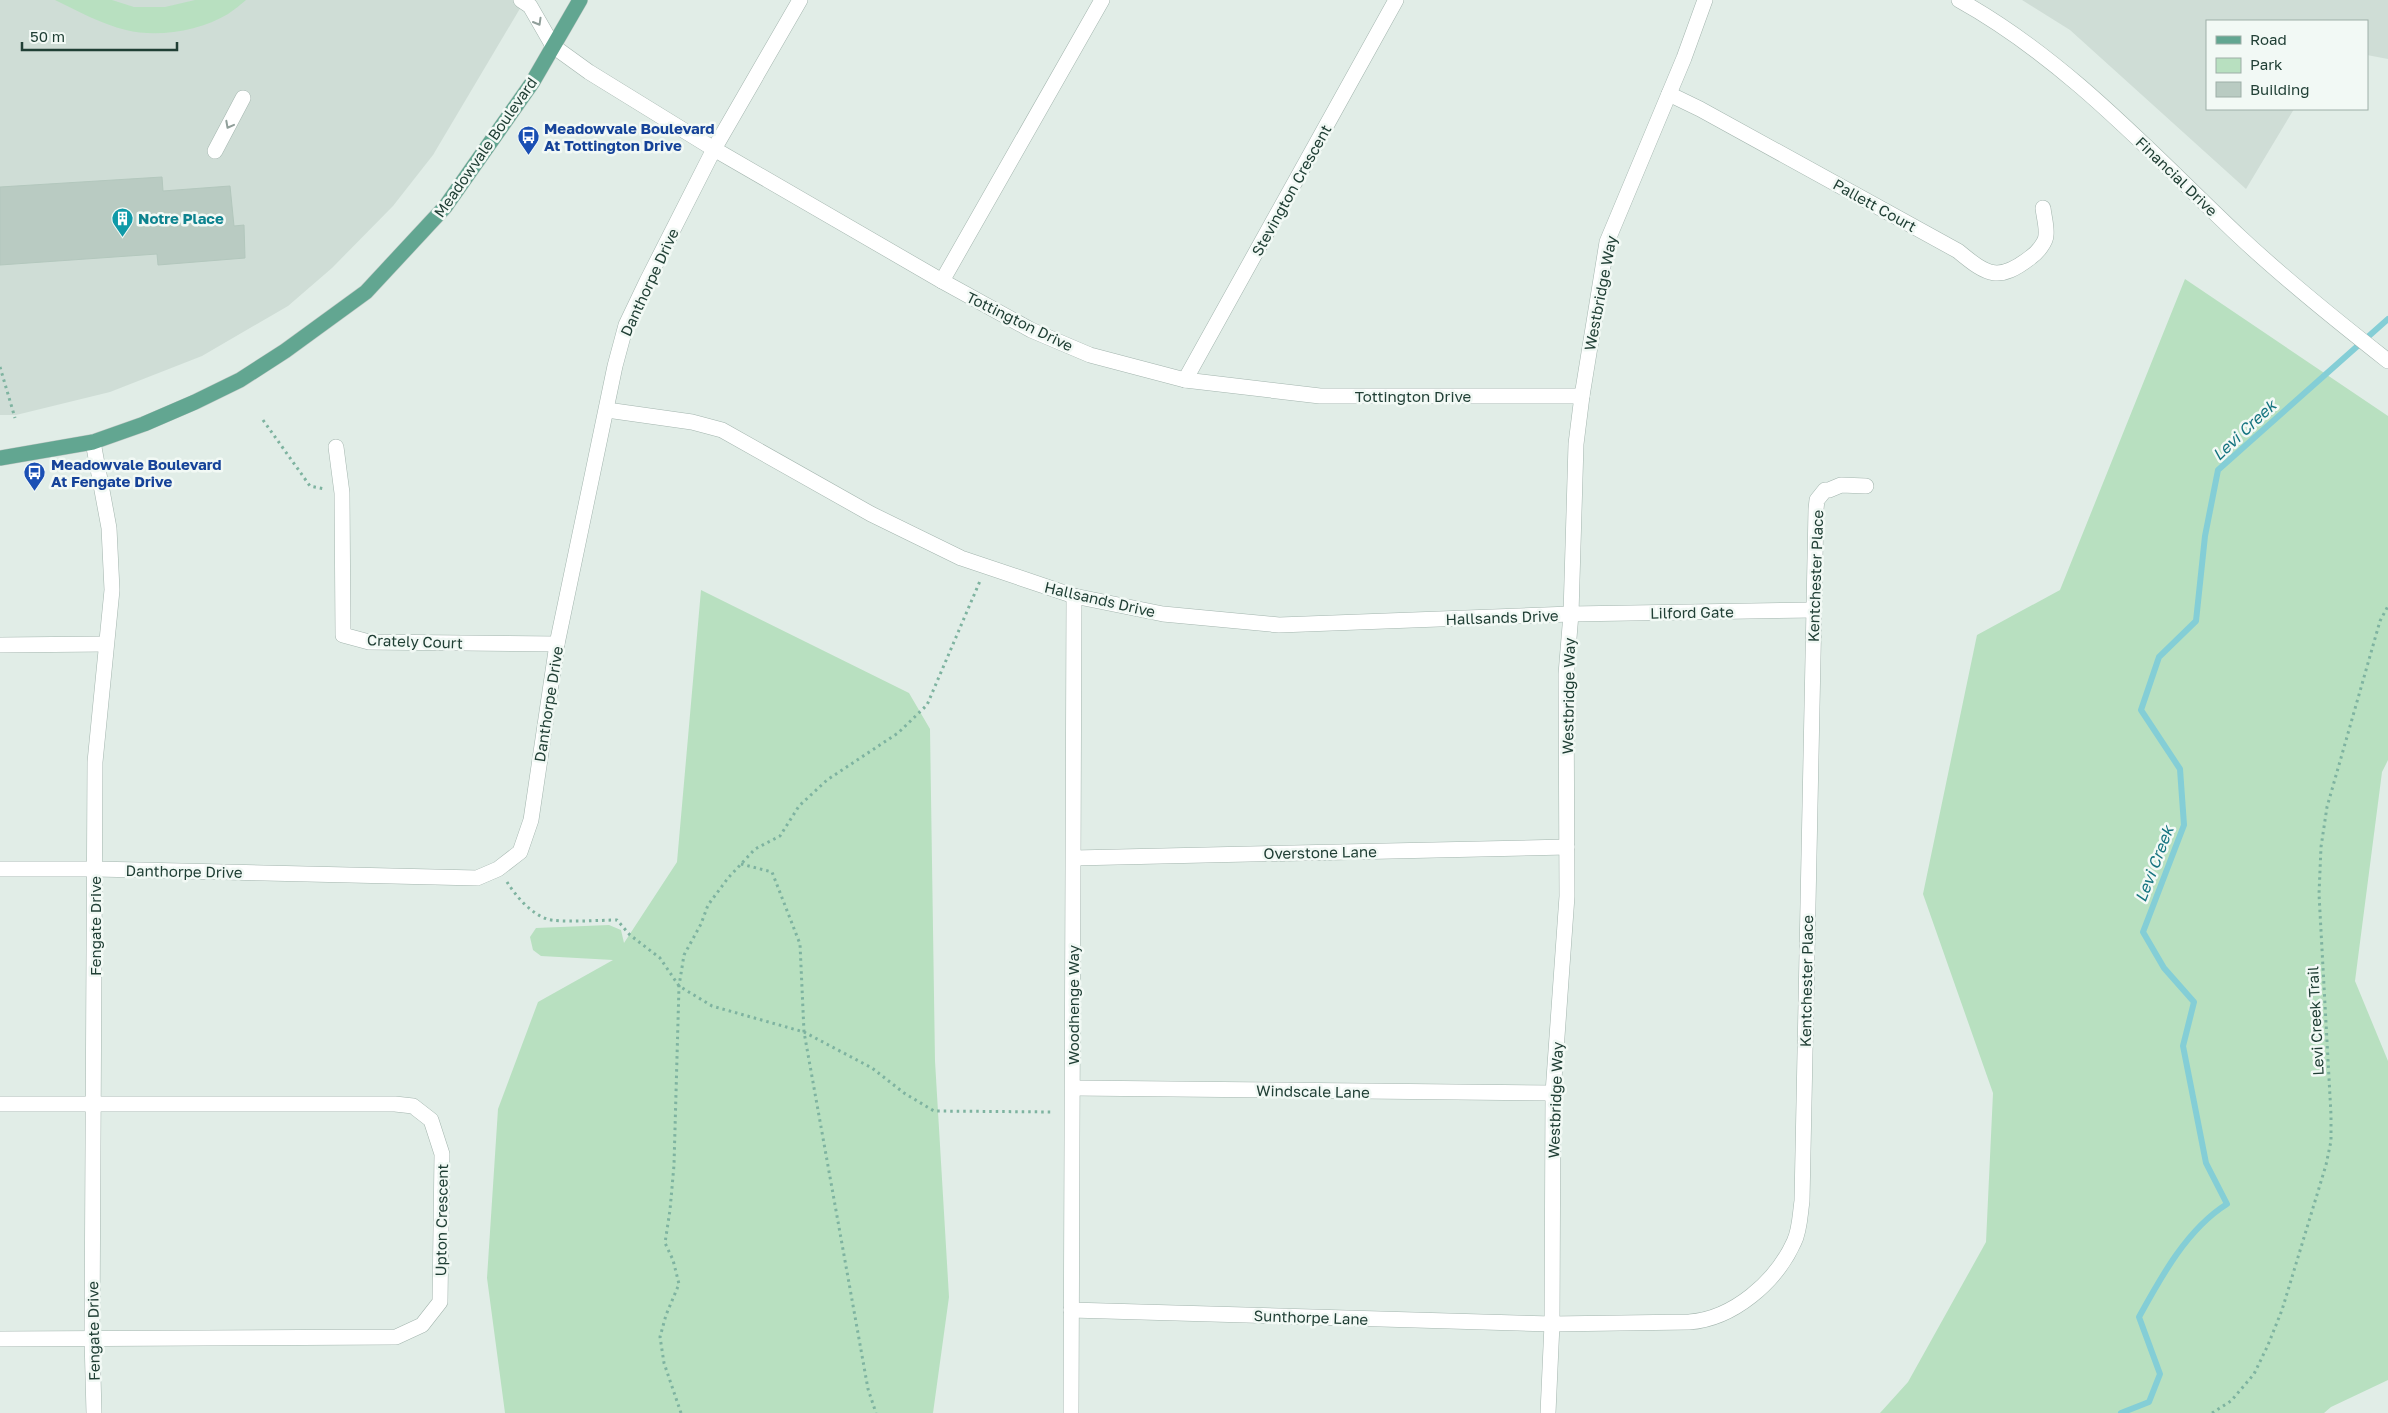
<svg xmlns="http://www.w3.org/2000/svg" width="2388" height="1413" font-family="'Golos Text',sans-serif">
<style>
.built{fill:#cfddd6}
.green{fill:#b8e0c0}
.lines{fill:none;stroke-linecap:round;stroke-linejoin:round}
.stream{stroke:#84ced6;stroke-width:6}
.building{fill:#b9cbc2;stroke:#b3c7bd}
.minor-casing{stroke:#a3b5ae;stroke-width:16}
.major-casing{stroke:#c1c9c6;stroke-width:16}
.path{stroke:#7eb3a0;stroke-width:3;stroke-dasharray:2.5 4;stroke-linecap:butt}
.minor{stroke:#fff;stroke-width:15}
.major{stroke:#62a691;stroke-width:15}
.oneway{stroke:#909f9a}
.labels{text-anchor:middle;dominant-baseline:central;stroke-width:5;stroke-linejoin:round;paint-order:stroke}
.transit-label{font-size:15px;font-weight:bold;fill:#164399;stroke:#f2f9f5;text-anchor:start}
.street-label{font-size:15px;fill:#203f35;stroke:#f2f9f5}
.culture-label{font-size:15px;font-weight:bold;fill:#0d838f;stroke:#f2f9f5;text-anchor:start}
.water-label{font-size:16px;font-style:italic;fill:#157480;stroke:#f2f9f5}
</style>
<rect width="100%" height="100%" fill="#e1ede7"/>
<g class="built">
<path d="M0,0H525L433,155L393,206L332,268L288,306L202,356L110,392L16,415H0Z"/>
<path d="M2022,0H2388V59L2367,55V21H2207V109H2294L2246,189L2070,30Z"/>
</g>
<g class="green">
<path d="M55,0H112L134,7H165L195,0H246C240,5 234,10 228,14C200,31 157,38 126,30C101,24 78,11 55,0Z"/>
<path d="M2185,279L2388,416V760L2382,772L2355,981L2388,1061V1380L2331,1407L2324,1413H1880L1908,1382L1986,1242L1993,1093L1923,894L1977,635L2060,590Z"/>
<path d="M701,590L909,693L930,729L935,1061L949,1297L933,1413H505L487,1278L498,1109L538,1002L613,960L541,956L533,950L530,937L536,928L609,925L621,930L624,943L677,862Z"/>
</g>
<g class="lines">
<path class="stream" d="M2121,1413L2149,1402L2160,1374L2139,1317C2161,1277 2187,1229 2227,1204L2206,1163L2183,1046L2194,1002L2164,968L2143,932L2184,825L2180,769L2141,710L2159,657L2196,621L2205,536L2218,470L2388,319"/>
</g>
<path class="building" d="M162,177L163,191L230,186L234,226L244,225L245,258L158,265L157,254L0,265V187Z"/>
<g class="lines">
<defs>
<g id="minor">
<path d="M521,0L530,6L553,46L589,72L714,149L942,281L1031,330L1090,355L1185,380L1320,396H1582"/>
<path d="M1959,0C2067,60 2151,153 2240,237C2287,281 2337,321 2388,361"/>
<path d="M1669,94L1700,109L1958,251C1988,276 1999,282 2031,257C2037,253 2046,242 2046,235C2047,227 2044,217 2043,208"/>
<path d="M215,151L243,98"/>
<path d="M942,281L1102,0"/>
<path d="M1185,380L1396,0"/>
<path d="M607,410L692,422L722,430L871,514L961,558L1074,596L1163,614L1279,625L1571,614L1813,610"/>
<path d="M93,442L109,528L112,590L95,762L92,1338L94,1413"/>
<path d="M336,447L342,493L343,635L369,642L557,644"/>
<path d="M0,645L106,644"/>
<path d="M1074,858L1567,847"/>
<path d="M0,869H96L477,878L498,869L520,852L531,820L557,644L615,366L626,325L647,281L714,149L800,0"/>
<path d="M1073,1088L1553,1093"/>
<path d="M0,1104H395L413,1106L431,1120L442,1154L440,1302L422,1325L396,1337L0,1339"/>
<path d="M1071,1310L1552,1324L1689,1322C1733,1319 1776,1282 1794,1242C1800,1230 1800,1214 1802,1201L1816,509L1817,500L1825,490H1829L1841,485L1866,486"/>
<path d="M1071,1413L1074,596"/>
<path d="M1548,1413L1552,1324L1553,1093L1567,896L1566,674L1571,614L1576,444L1582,396L1607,242L1684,58L1705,0"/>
</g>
<path id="major" d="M0,458L93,442L144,424L195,402L240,380L285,351L366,292L445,207L532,83L580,0"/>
</defs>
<use href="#minor" class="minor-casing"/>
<use href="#major" class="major-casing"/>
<g class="path">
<path d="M0,367L15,418"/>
<path d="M263,420L310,486L325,489"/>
<path d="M741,864L772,872L800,944L804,1032L868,1389L876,1413"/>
<path d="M507,882C516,896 530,913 547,919C557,923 603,920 617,920L630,935L660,958L679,986L712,1006L804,1032L872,1068L904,1093L934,1111L1054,1112"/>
<path d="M681,1413L664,1363L660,1337L666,1315L679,1284L673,1260L665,1243L670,1210L674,1165L679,986L684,955L701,924L708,905L728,878L755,849L780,836L799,806L827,780L898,733L927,705L980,581"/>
<path d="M2212,1413L2231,1401L2254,1374L2268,1345L2282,1310L2326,1165L2331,1141V1115L2319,894L2321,847L2327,807L2380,621L2388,606"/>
</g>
<use href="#minor" class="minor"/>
<use href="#major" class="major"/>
</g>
<defs><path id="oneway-chevron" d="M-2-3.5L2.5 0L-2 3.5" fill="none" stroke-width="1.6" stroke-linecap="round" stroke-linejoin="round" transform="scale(1.25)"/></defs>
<g class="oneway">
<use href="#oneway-chevron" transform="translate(538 22) rotate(60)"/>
<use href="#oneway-chevron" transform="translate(229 125) rotate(118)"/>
</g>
<defs>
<symbol id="bus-pin" viewBox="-11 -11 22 30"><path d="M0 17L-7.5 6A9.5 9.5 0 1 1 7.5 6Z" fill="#1a4fb4" stroke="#f2f9f5"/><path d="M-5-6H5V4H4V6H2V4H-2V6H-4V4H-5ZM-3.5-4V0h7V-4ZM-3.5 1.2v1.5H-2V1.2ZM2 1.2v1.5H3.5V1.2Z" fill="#fff"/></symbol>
<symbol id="building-pin" viewBox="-11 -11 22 30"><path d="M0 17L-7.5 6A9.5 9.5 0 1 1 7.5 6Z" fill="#0f9aa8" stroke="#f2f9f5"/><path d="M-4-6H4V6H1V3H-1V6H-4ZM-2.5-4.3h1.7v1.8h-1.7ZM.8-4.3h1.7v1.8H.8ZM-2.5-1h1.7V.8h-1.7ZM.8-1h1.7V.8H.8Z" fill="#fff"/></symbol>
</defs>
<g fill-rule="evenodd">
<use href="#bus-pin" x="516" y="124" width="25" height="34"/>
<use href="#building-pin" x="110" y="206" width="25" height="34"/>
<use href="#bus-pin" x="22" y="460" width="25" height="34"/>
</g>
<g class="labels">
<g class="transit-label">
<text x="544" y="128">Meadowvale Boulevard<tspan x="544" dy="17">At Tottington Drive</tspan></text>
<text x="51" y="464">Meadowvale Boulevard<tspan x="51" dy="17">At Fengate Drive</tspan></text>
</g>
<g class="street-label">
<text transform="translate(485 147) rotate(-55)">Meadowvale Boulevard</text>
<text transform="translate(2177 176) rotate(44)">Financial Drive</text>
<text transform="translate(1291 190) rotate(-61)">Stevington Crescent</text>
<text transform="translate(1875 205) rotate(29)">Pallett Court</text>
<text transform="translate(649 282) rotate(-65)">Danthorpe Drive</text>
<text transform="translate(1600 293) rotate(-79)">Westbridge Way</text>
<text transform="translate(1020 321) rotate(26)">Tottington Drive</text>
<text x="1413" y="396">Tottington Drive</text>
<text transform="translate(1815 576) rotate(-88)">Kentchester Place</text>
<text transform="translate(1100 599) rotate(13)">Hallsands Drive</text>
<text transform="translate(1692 612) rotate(-1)">Lilford Gate</text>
<text transform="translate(1502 617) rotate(-2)">Hallsands Drive</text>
<text transform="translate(415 641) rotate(2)">Crately Court</text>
<text transform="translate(1568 696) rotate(-89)">Westbridge Way</text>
<text transform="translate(548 704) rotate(-81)">Danthorpe Drive</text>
<text transform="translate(1320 852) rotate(-1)">Overstone Lane</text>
<text transform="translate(184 871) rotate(1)">Danthorpe Drive</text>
<text transform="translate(95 926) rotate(-90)">Fengate Drive</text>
<text transform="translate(1806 981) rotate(-89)">Kentchester Place</text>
<text transform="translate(1073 1005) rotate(-90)">Woodhenge Way</text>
<text transform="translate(2315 1021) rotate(-93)">Levi Creek Trail</text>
<text transform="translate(1313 1091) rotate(1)">Windscale Lane</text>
<text transform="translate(1555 1100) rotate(-88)">Westbridge Way</text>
<text transform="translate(441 1220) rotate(-89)">Upton Crescent</text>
<text transform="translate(1311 1317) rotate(2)">Sunthorpe Lane</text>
<text transform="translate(93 1331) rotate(-91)">Fengate Drive</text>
</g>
<g class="culture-label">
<text x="138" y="218">Notre Place</text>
</g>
<g class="water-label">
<text transform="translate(2244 430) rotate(-43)">Levi Creek</text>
<text transform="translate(2154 864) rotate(-69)">Levi Creek</text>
</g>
</g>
<rect x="2206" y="20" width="162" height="90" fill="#f2f9f5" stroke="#9eafa8"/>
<rect x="2216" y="36" width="25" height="8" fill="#62a691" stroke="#9eafa8"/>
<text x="2250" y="45" font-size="15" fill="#203f35">Road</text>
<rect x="2216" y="58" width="25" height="15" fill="#b8e0c0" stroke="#9eafa8"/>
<text x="2250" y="70" font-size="15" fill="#203f35">Park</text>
<rect x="2216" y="82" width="25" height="15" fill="#b9cbc2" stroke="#9eafa8"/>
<text x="2250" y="95" font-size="15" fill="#203f35">Building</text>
<path d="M22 42v8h155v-8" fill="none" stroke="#203f35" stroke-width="2.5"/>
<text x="30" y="42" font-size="15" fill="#203f35" stroke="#f2f9f5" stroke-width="4" paint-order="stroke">50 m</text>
</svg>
